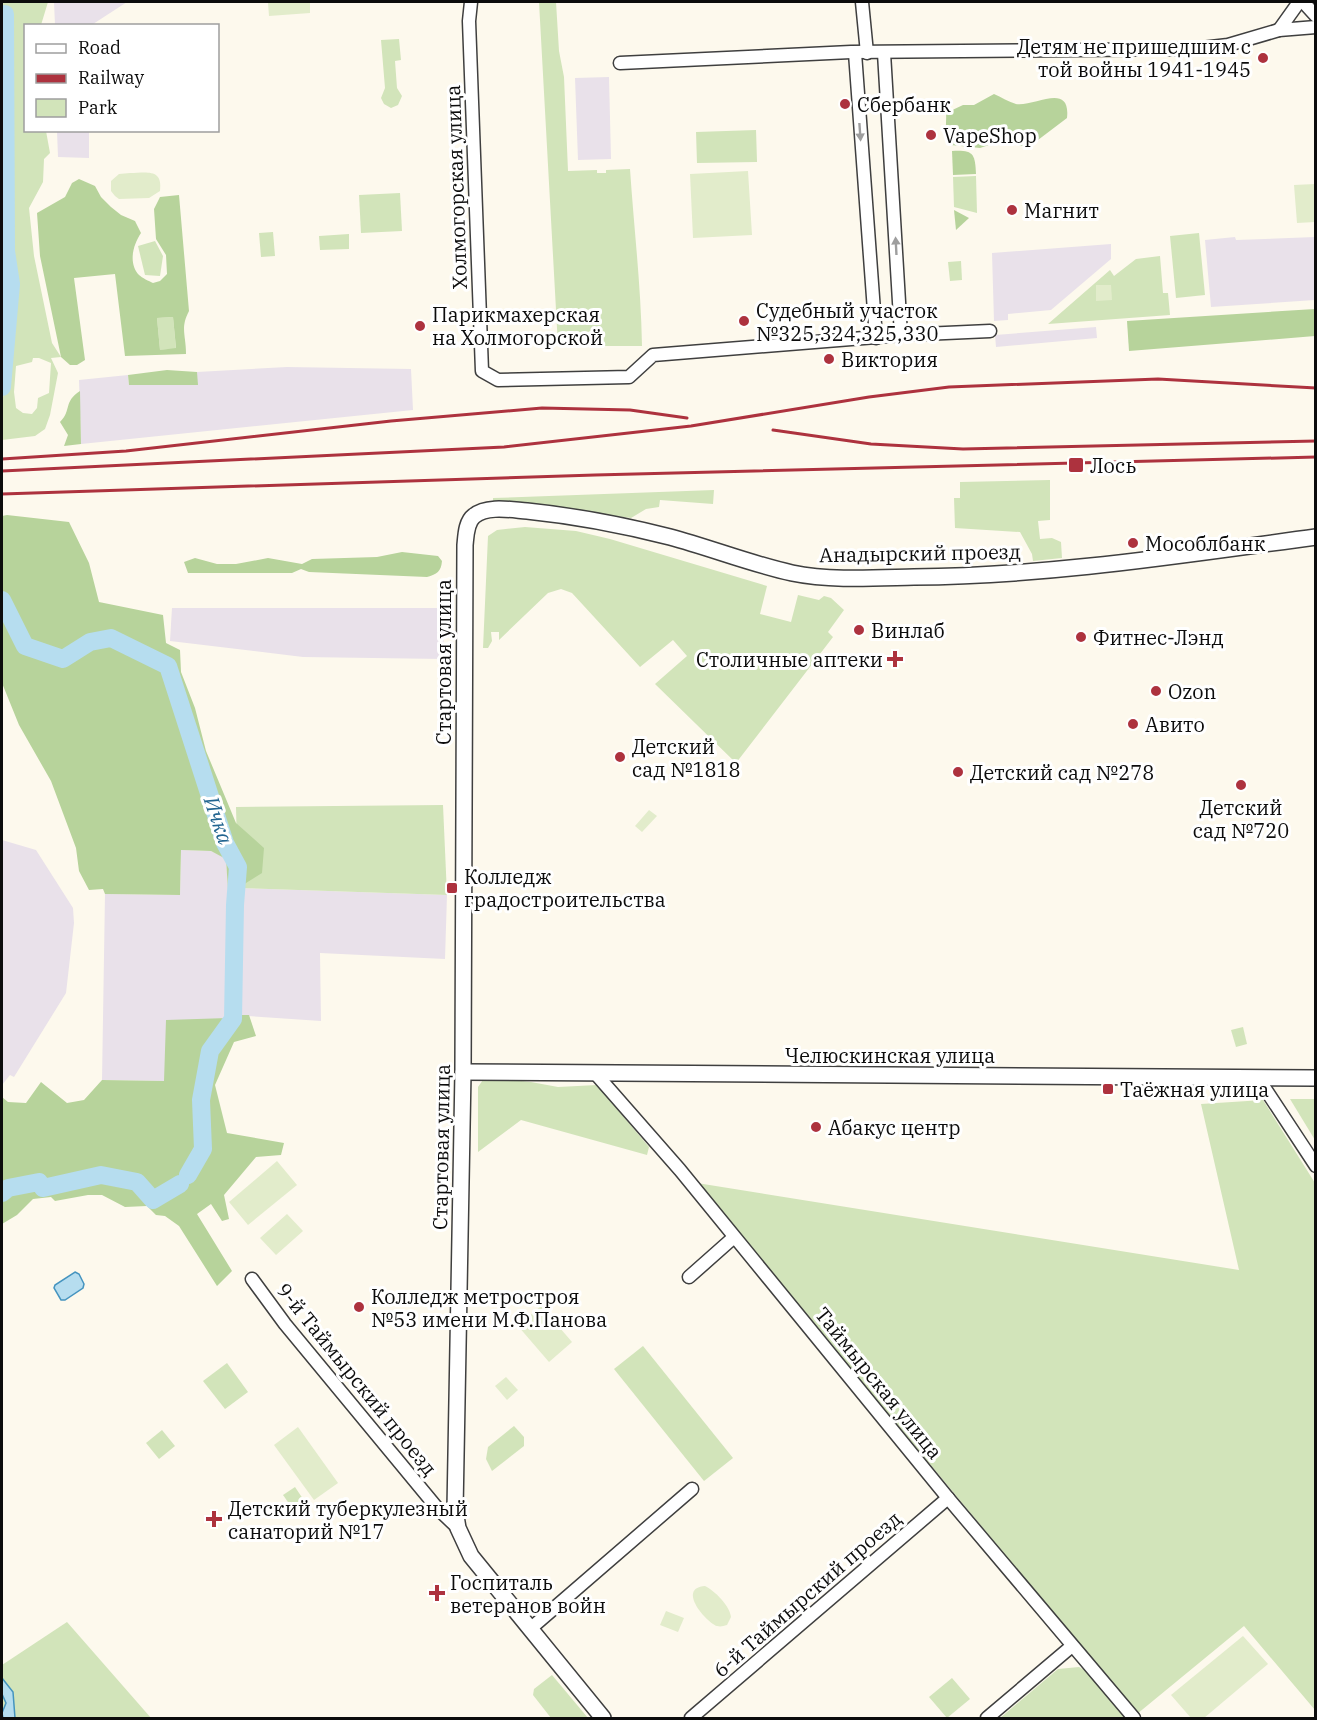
<svg xmlns="http://www.w3.org/2000/svg" width="1317" height="1720" font-family="'IBM Plex Serif',serif">
<style>
.industrial{fill:#e9e1ea}
.green{fill:#d2e4ba;fill-rule:evenodd}
.forest{fill:#b7d39b;fill-rule:evenodd}
.pitch{fill:#e2eccb}
.water{fill:#b6ddef;stroke:#4594bf;stroke-width:1.5}
.lines{fill:none;stroke-linecap:round;stroke-linejoin:round}
.stream{stroke:#4594bf;stroke-width:3}
.river{stroke:#b6ddef;stroke-width:18}
.minor-casing{stroke:#3f3f3f;stroke-width:15}
.tertiary-casing{stroke:#3f3f3f;stroke-width:18}
.minor{stroke:#fff;stroke-width:12}
.tertiary{stroke:#fff;stroke-width:15}
.rail{stroke:#ad323e;stroke-width:3}
.oneway{fill:#9e9e9e}
.poi-dot{fill:#ad323e;stroke:#fff;stroke-width:2}
.labels{text-anchor:middle;dominant-baseline:central;stroke-width:6;stroke-linejoin:round;paint-order:stroke}
.poi-label{font-size:20px;fill:#0c0c0c;stroke:#fff;text-anchor:start}
.street-label{font-size:20px;fill:#0c0c0c;stroke:#fff}
.water-label{font-size:21px;font-style:italic;fill:#226590;stroke:#fff}
</style>
<rect width="100%" height="100%" fill="#fdf9ed"/>
<g class="industrial">
<path d="M54,2H127L90,26L55,25Z"/>
<path d="M609,77L611,159L578,160L575,78Z"/>
<path d="M57,131H89V158L58,157Z"/>
<path d="M1235,237L1236,240L1315,237V300L1211,307L1205,240Z"/>
<path d="M1111,244V259L1051,310L1008,314V320L994,321L992,253Z"/>
<path d="M1096,327L1097,338L996,347L995,335Z"/>
<path d="M287,367L411,369L413,410L81,444L79,380L128,375L129,385H197V372Z"/>
<path d="M172,608H445L443,659L303,657L170,641Z"/>
<path d="M2,840L36,850L73,908L74,923L66,993L14,1077L10,1075L2,1085Z"/>
<path d="M181,850L211,851L226,858L230,921L228,1019L164,1081L102,1080L105,894L180,895Z"/>
<path d="M238,888L447,895L445,959L320,953L321,1021L234,1015Z"/>
</g>
<g class="green">
<path d="M2,2H48L41,25L26,26V130L46,131L50,153L44,159L43,182L29,208L34,256L52,343L61,357L51,358L58,373L50,415L45,429L35,436L2,440V407L7,361L11,358L19,284L15,258L6,251L2,254ZM33,358H39L51,363L49,393L38,398L37,408L32,414L23,413L16,408L14,392L16,366L32,362Z"/>
<path d="M539,2H556L559,51L564,77L568,171L597,170V173H606V170L630,169C634,228 641,287 642,346H558Z"/>
<path d="M399,39L401,60L395,61L397,88L402,96L398,105L391,108L384,104L381,98L385,88L381,40Z"/>
<path d="M756,130L757,162L697,163L696,132Z"/>
<path d="M976,176L977,213L954,207L953,177Z"/>
<path d="M400,193L402,231L361,233L359,195Z"/>
<path d="M273,232L275,256L261,257L259,233Z"/>
<path d="M1199,233L1205,295L1176,298L1170,236Z"/>
<path d="M349,234V249L320,250L319,236Z"/>
<path d="M155,241L163,256L160,276L145,275L138,246Z"/>
<path d="M1160,256L1163,293H1168L1170,315L1048,324L1110,270L1114,276L1136,259Z"/>
<path d="M961,261L962,280L950,281L948,262Z"/>
<path d="M173,317L176,349L160,350L157,318Z"/>
<path d="M1050,480V520L1038,521L1040,539L1052,538L1061,542L1062,558L1033,561L1032,554L1020,532L955,528L954,498H960V482Z"/>
<path d="M714,490L713,504L660,500L659,507L646,509L631,518L551,508L493,503V498Z"/>
<path d="M525,527L576,531L610,539L767,586L760,614L791,622L798,595L819,600L824,596L831,598L844,610L828,632L833,637L736,763L655,684L687,656L673,640L640,667L572,593L561,589L548,593L499,640V632H491L492,641L488,648H483L488,536L497,530Z"/>
<path d="M443,805L447,895L238,888L236,807Z"/>
<path d="M1243,1027L1247,1044L1236,1047L1231,1030Z"/>
<path d="M485,1077L531,1082L558,1087L597,1085L649,1147L647,1155L521,1120L478,1152V1087Z"/>
<path d="M1290,1099H1315V1140Z"/>
<path d="M1263,1100L1315,1183V1710L1244,1626L1137,1714L697,1183L1239,1270L1201,1104Z"/>
<path d="M643,1346L733,1458L704,1481L614,1369Z"/>
<path d="M227,1363L248,1392L225,1409L203,1381Z"/>
<path d="M514,1426L524,1437V1446L492,1471L486,1459L488,1447Z"/>
<path d="M162,1430L175,1446L159,1459L146,1443Z"/>
<path d="M295,1487L307,1505L295,1512L283,1495Z"/>
<path d="M67,1622L151,1718H2V1665Z"/>
<path d="M1079,1667L1086,1671L1125,1718H1000L1058,1669Z"/>
<path d="M552,1675L588,1718H551L533,1695L534,1689Z"/>
<path d="M952,1678L970,1699L947,1718L929,1697Z"/>
</g>
<g class="forest">
<path d="M994,94C1001,97 1009,102 1016,104C1034,107 1071,81 1067,118L1034,143L1026,146H1019L1012,141L1004,140L980,148L951,145C943,135 947,124 946,113L963,105H974Z"/>
<path d="M952,151C973,150 975,153 976,174L953,175Z"/>
<path d="M79,179L95,186L101,197L111,207L121,215L135,221L141,233C133,245 128,263 139,275C142,278 149,281 153,283L160,281L167,274L166,255L156,239L154,209L160,197L179,195L189,311C180,328 186,335 186,354L125,356L115,274L74,278L85,360L77,365H70L61,357L40,256L37,213L65,197L72,183ZM173,317L176,348L160,350L157,318Z"/>
<path d="M954,210L969,218L956,230Z"/>
<path d="M1315,309V336L1129,351L1127,321Z"/>
<path d="M167,370L197,372L198,385H129L128,375Z"/>
<path d="M80,391L81,444L64,446L68,435L60,422C72,410 63,402 80,391Z"/>
<path d="M7,515L69,522L89,563L99,602L163,615L166,643L180,650L181,672L195,708L206,751L236,823L264,848L262,873L238,888L234,1015H249L256,1036L234,1042L215,1085L227,1133L284,1143L281,1155L256,1157L224,1195L229,1219L222,1221L211,1204L197,1214L232,1271L217,1286L179,1226L165,1216L156,1215L147,1206L125,1207L102,1195H88L55,1201L51,1197L33,1199L17,1215L2,1224V1097L8,1102L26,1103L41,1082L67,1103L84,1100L102,1080L164,1081L166,1020L228,1018L230,921L226,859L211,851L181,850L180,895L105,894L103,889L89,890L79,871L76,848L51,781L19,725L2,683V516Z"/>
<path d="M402,552L438,556L442,561C441,572 437,574 427,577L309,572L301,569L292,573H188L184,562L195,558L217,564H236L268,558L302,564L312,559L377,557Z"/>
</g>
<g class="pitch">
<path d="M261,2H310V13L269,16L268,3Z"/>
<path d="M748,171L752,235L693,238L690,174Z"/>
<path d="M130,173C146,173 163,168 160,191L149,198L119,199L115,196L111,191V181L119,174Z"/>
<path d="M1315,184V222L1297,223L1294,185Z"/>
<path d="M1096,285H1111L1112,300L1096,301Z"/>
<path d="M649,810L657,816L642,832L635,826Z"/>
<path d="M277,1161L297,1185L248,1225L229,1202Z"/>
<path d="M287,1214L303,1231L276,1255L260,1238Z"/>
<path d="M541,1306L572,1342L549,1362L518,1326Z"/>
<path d="M506,1377L518,1390L507,1400L495,1386Z"/>
<path d="M298,1427L338,1483L314,1500L274,1445Z"/>
<path d="M705,1586C715,1591 730,1606 731,1617L727,1625C723,1626 721,1627 717,1626C707,1623 676,1588 705,1586Z"/>
<path d="M666,1611L684,1618L678,1632L660,1625Z"/>
<path d="M1243,1636L1268,1664L1204,1718H1191L1171,1695Z"/>
</g>
<g class="water">
<path d="M75,1272L79,1274L84,1284L83,1288L65,1300H61L54,1288L55,1285Z"/>
<path d="M2,1678L13,1692L15,1718H3L2,1713L6,1703L2,1694Z"/>
</g>
<g class="lines">
<g class="stream">
<path d="M2,92L6,91"/>
<path d="M2,263L6,251"/>
</g>
<g class="river">
<path d="M2,387L11,284L6,251L5,14"/>
<path d="M2,600L25,646L63,659L90,642L111,638L168,666L225,843L238,867L235,905L233,1019L210,1051L201,1100L203,1149L188,1175"/>
<path d="M2,1193L8,1188L39,1182L43,1188L101,1175L137,1182L153,1200L180,1184"/>
</g>
<defs>
<g id="minor">
<path d="M471,2L469,21L482,371L498,380L629,377L653,355L901,335L990,331"/>
<path d="M862,2L867,53"/>
<path d="M1305,2V4L1316,16"/>
<path d="M1279,30L1299,2"/>
<path d="M855,53L876,338"/>
<path d="M884,53L901,335"/>
<path d="M620,63L851,52L1193,49L1228,45L1279,30L1316,27"/>
<path d="M595,1073L680,1170L948,1498L1134,1718"/>
<path d="M1258,1078L1316,1166"/>
<path d="M689,1277L733,1238"/>
<path d="M252,1279L285,1324L438,1509L458,1528"/>
<path d="M530,1629L692,1489"/>
<path d="M691,1718L948,1498"/>
<path d="M987,1718L1072,1646"/>
</g>
<g id="tertiary">
<path d="M463,1072L1316,1078"/>
<path d="M603,1718L471,1556L458,1528L455,1510L463,1072L465,545C466,536 466,522 474,516C487,505 512,510 527,511C576,516 623,525 670,537C711,548 751,564 792,573C831,581 874,578 914,577C1049,576 1182,555 1316,537"/>
</g>
</defs>
<use href="#minor" class="minor-casing"/>
<use href="#tertiary" class="tertiary-casing"/>
<use href="#minor" class="minor"/>
<use href="#tertiary" class="tertiary"/>
<g class="rail">
<path d="M773,430L871,444L963,449L1316,441"/>
<path d="M2,459L126,451L391,421L542,408L630,410L687,418"/>
<path d="M2,471L504,447L691,426L869,397L949,387L1158,379L1316,388"/>
<path d="M2,494L595,475L1316,457"/>
</g>
</g>
<defs><path id="oneway-solid" d="M-6-.8H1V-3.2L6.5 0L1 3.2V.8H-6Z" transform="scale(1.5)"/></defs>
<g class="oneway">
<use href="#oneway-solid" transform="translate(860 132) rotate(86)"/>
<use href="#oneway-solid" transform="translate(896 246) rotate(-93)"/>
</g>
<g class="poi-dot">
<circle cx="1263" cy="58" r="6"/>
<circle cx="845" cy="104" r="6"/>
<circle cx="931" cy="135" r="6"/>
<circle cx="1012" cy="210" r="6"/>
<circle cx="744" cy="321" r="6"/>
<circle cx="420" cy="326" r="6"/>
<circle cx="829" cy="359" r="6"/>
<rect x="1068" y="457" width="16" height="16" rx="3"/>
<circle cx="1133" cy="543" r="6"/>
<circle cx="859" cy="630" r="6"/>
<circle cx="1081" cy="637" r="6"/>
<path d="M892 650h6v6h6v6h-6v6h-6v-6h-6v-6h6z"/>
<circle cx="1156" cy="691" r="6"/>
<circle cx="1133" cy="724" r="6"/>
<circle cx="620" cy="757" r="6"/>
<circle cx="958" cy="772" r="6"/>
<circle cx="1241" cy="785" r="6"/>
<rect x="446" y="882" width="12" height="12" rx="3"/>
<rect x="1102" y="1083" width="12" height="12" rx="3"/>
<circle cx="816" cy="1127" r="6"/>
<circle cx="359" cy="1307" r="6"/>
<path d="M211 1510h6v6h6v6h-6v6h-6v-6h-6v-6h6z"/>
<path d="M434 1584h6v6h6v6h-6v6h-6v-6h-6v-6h6z"/>
</g>
<g class="labels">
<g class="poi-label">
<text x="1251" y="46" text-anchor="end">Детям не пришедшим с<tspan x="1251" dy="23">той войны 1941-1945</tspan></text>
<text x="857" y="104">Сбербанк</text>
<text x="943" y="135">VapeShop</text>
<text x="1024" y="210">Магнит</text>
<text x="756" y="310">Судебный участок<tspan x="756" dy="23">№325,324,325,330</tspan></text>
<text x="432" y="314">Парикмахерская<tspan x="432" dy="23">на Холмогорской</tspan></text>
<text x="841" y="359">Виктория</text>
<text x="1090" y="465">Лось</text>
<text x="1145" y="543">Мособлбанк</text>
<text x="871" y="630">Винлаб</text>
<text x="1093" y="637">Фитнес-Лэнд</text>
<text x="883" y="659" text-anchor="end">Столичные аптеки</text>
<text x="1168" y="691">Ozon</text>
<text x="1145" y="724">Авито</text>
<text x="632" y="746">Детский<tspan x="632" dy="23">сад №1818</tspan></text>
<text x="970" y="772">Детский сад №278</text>
<text x="1241" y="807" text-anchor="middle">Детский<tspan x="1241" dy="23">сад №720</tspan></text>
<text x="464" y="876">Колледж<tspan x="464" dy="23">градостроительства</tspan></text>
<text x="1120" y="1089">Таёжная улица</text>
<text x="828" y="1127">Абакус центр</text>
<text x="371" y="1296">Колледж метростроя<tspan x="371" dy="23">№53 имени М.Ф.Панова</tspan></text>
<text x="228" y="1508">Детский туберкулезный<tspan x="228" dy="23">санаторий №17</tspan></text>
<text x="450" y="1582">Госпиталь<tspan x="450" dy="23">ветеранов войн</tspan></text>
</g>
<g class="street-label">
<text transform="translate(456 187) rotate(-92)">Холмогорская улица</text>
<text transform="translate(920 553) rotate(-1)">Анадырский проезд</text>
<text transform="translate(443 662) rotate(-90)">Стартовая улица</text>
<text x="890" y="1055">Челюскинская улица</text>
<text transform="translate(441 1147) rotate(-89)">Стартовая улица</text>
<text transform="translate(357 1379) rotate(51)">9-й Таймырский проезд</text>
<text transform="translate(879 1383) rotate(51)">Таймырская улица</text>
<text transform="translate(807 1594) rotate(-41)">6-й Таймырский проезд</text>
</g>
<g class="water-label">
<text transform="translate(219 820) rotate(71)">Ичка</text>
</g>
</g>
<rect width="1317" height="1720" fill="none" stroke="#0c0c0c" stroke-width="6"/>
<rect x="24" y="24" width="195" height="108" fill="#ffffff" stroke="#9e9e9e" stroke-width="1.5"/>
<rect x="36" y="44" width="30" height="9" fill="#ffffff" stroke="#9e9e9e" stroke-width="1.5"/>
<text x="78" y="54" font-size="18" fill="#0c0c0c">Road</text>
<rect x="36" y="74" width="30" height="9" fill="#ad323e" stroke="#9e9e9e" stroke-width="1.5"/>
<text x="78" y="84" font-size="18" fill="#0c0c0c">Railway</text>
<rect x="36" y="99" width="30" height="18" fill="#d2e4ba" stroke="#9e9e9e" stroke-width="1.5"/>
<text x="78" y="114" font-size="18" fill="#0c0c0c">Park</text>
</svg>
